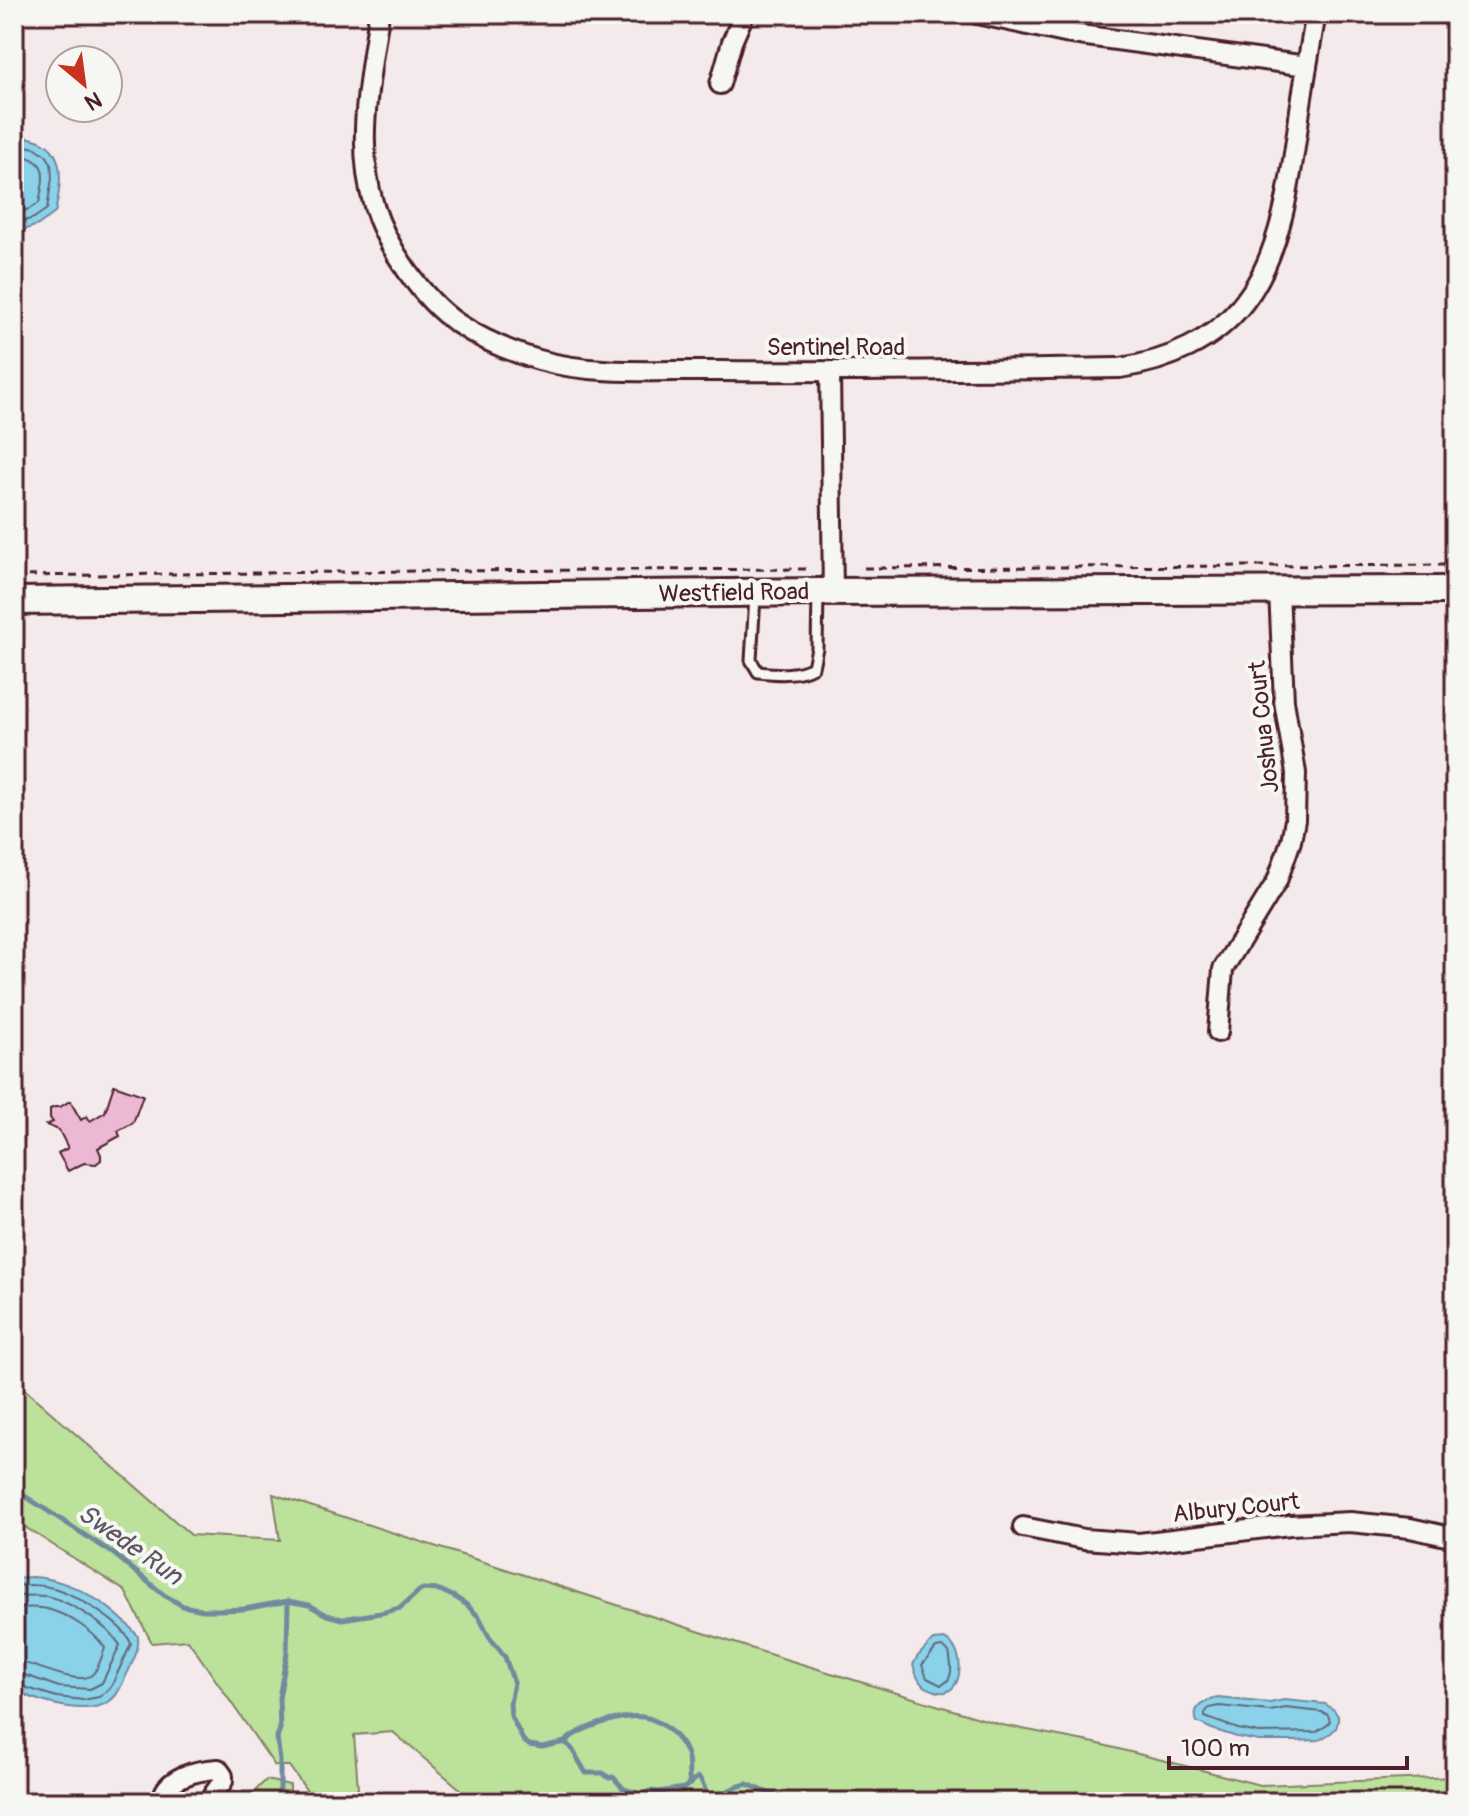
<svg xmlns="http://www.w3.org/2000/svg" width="1469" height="1816" font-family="Pangolin,sans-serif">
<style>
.green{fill:#bce19b;stroke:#838063;stroke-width:2}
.water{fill:#89d2ea;stroke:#708a9e;stroke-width:2}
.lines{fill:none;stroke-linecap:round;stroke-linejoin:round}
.shore{stroke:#636777;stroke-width:2}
.stream{stroke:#708a9e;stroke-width:5}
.building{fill:#edb8d3;stroke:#4a1f2b;stroke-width:2}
.lane-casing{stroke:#4a1f2b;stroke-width:15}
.street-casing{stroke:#4a1f2b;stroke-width:24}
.secondary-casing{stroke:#4a1f2b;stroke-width:32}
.path{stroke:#4a1f2b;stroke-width:3;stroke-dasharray:8 6;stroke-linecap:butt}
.lane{stroke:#f6f6f2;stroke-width:9}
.street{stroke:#f6f6f2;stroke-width:18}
.secondary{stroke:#f6f6f2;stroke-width:26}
.labels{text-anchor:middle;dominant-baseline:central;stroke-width:8;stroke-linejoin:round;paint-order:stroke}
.street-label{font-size:24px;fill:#4a1f2b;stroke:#f6f6f2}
.water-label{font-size:26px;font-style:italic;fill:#5d5564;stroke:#f6f6f2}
</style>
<rect width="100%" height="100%" fill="#f4eaec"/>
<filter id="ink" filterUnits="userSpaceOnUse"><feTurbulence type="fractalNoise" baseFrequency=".0125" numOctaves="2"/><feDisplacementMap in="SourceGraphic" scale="16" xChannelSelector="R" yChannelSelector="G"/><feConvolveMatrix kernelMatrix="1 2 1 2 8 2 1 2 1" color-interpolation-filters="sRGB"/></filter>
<g filter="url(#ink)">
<g class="green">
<path d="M14,1380L191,1535L280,1540L273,1494L772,1655L1002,1725L1095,1743L1260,1785L1455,1777V1802H463L459,1788L393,1732L354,1735L359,1802H315L289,1766H275L188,1640L152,1643L125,1591L14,1520Z"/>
<path d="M266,1780L290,1785V1802H244Z"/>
</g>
<g class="water">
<path d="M14,136C20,137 28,137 34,139C68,148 61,186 55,213L38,225L14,233Z"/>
<path d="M32,1577C72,1579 112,1605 138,1636C140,1650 133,1660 128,1672C124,1679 121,1688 116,1695C95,1721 39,1702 14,1690V1578Z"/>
<path d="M944,1639C969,1649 963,1704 933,1690C928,1688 924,1687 921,1683C917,1679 915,1671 913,1665L917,1657L933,1640Z"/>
<path d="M1218,1698L1270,1703L1284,1700L1325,1704L1334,1710L1338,1716V1722L1336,1728L1331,1733L1319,1740L1294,1741H1259L1237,1737L1212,1729L1197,1722C1191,1706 1205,1701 1218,1698Z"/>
</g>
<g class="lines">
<g class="shore">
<path d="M14,144L36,148L46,155L51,163L52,178L47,209L34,218L14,224"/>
<path d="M14,154C49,159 45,173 39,203L29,209L14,214"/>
<path d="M14,1586C27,1585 40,1584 53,1588C73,1593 125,1624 131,1644L111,1687L99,1697L83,1700L57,1697L14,1684"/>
<path d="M14,1596C25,1596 35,1595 46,1596C70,1601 107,1625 120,1645L102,1683L90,1689L59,1687L22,1674L14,1673"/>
<path d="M14,1608C25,1608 36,1606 47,1609C67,1614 94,1631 105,1648C102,1655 98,1672 90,1676C75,1685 32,1662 14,1661"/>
<path d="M942,1647L949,1652C951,1663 955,1681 941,1685L927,1678L922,1665L936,1648Z"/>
<path d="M1219,1706L1270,1711L1286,1708L1322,1712L1328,1715L1330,1721L1326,1726L1316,1732L1259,1733L1238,1729L1205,1717V1713L1209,1708Z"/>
</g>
<g class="stream">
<path d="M14,1489L114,1554L164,1595L183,1606L203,1610H222L244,1609L288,1601L309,1605L327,1615L342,1619L381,1613L400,1608L419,1591L423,1589L440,1590L455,1597L467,1605L479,1617L489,1636L505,1657L514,1683L510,1703L511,1716L523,1740L529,1745L542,1747L565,1742"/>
<path d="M565,1742L572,1749L586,1773H603L609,1778L613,1777L624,1789L634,1792L638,1798L649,1791L659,1792L684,1788L698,1777C705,1782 704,1793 710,1799L736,1787L747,1784L790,1802"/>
<path d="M565,1742C578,1728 623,1714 643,1717C660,1719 679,1736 686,1752C691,1762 687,1773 690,1784"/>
<path d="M280,1802V1761L277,1737L280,1729L279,1698L287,1653L288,1601"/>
</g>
</g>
<path class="building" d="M114,1085L143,1095L133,1123L118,1131L120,1136L98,1148L101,1155V1160L96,1164L84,1163L68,1171L58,1153L68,1148L59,1130L46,1125L53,1122L50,1118V1109L55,1107H60L70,1101L81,1120L87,1116L90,1121L105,1112Z"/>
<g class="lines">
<defs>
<path id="lane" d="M755,597L751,660L758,672C776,674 797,676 813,667L817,648L818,593"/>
<g id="street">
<path d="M379,14C370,78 355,143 374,206C386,246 422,299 457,323C481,339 511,352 539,360C595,376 662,370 720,371C853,372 986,370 1120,368C1168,361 1215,341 1245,301C1283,252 1292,171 1300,110C1305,78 1310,46 1316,14"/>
<path d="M977,14L1065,33L1307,66"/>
<path d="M720,84L732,42L744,14"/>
<path d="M830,372L833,592"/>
<path d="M1218,1032L1223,969L1277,881L1291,841L1295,820L1296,773L1284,701L1279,591"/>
<path d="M1023,1527L1084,1539L1139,1543L1290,1525L1350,1522L1410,1528L1455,1538"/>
<path d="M162,1802C164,1777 197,1770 218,1769L223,1776V1781L208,1802"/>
</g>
<path id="secondary" d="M14,601L818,592L1455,590"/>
</defs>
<use href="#lane" class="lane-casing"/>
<use href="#street" class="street-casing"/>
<use href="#secondary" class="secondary-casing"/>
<g class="path">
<path d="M864,568L1455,565"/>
<path d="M14,576L422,571L810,569"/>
</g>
<use href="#lane" class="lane"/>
<use href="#street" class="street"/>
<use href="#secondary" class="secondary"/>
</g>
</g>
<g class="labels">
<g class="street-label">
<text x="836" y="347">Sentinel Road</text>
<text transform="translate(734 593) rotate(-1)">Westfield Road</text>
<text transform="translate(1264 727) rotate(-96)">Joshua Court</text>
<text transform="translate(1236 1508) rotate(-6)">Albury Court</text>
</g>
<g class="water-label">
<text transform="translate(130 1545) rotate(35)">Swede Run</text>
</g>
</g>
<rect width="1469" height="1816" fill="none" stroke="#f6f6f2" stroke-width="48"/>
<rect x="24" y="24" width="1421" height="1768" fill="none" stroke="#4a1f2b" stroke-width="3" filter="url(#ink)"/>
<g transform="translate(84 84) rotate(151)"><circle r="38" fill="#f6f6f2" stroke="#b1a0a2" stroke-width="2"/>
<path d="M0-6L14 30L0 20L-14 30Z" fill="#c8321e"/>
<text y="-12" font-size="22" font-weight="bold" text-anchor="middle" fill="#4a1f2b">N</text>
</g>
<path d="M1169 1756v12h238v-12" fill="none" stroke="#4a1f2b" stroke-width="4"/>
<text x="1181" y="1756" font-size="24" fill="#4a1f2b" stroke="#f6f6f2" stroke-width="6" paint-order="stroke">100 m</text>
</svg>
